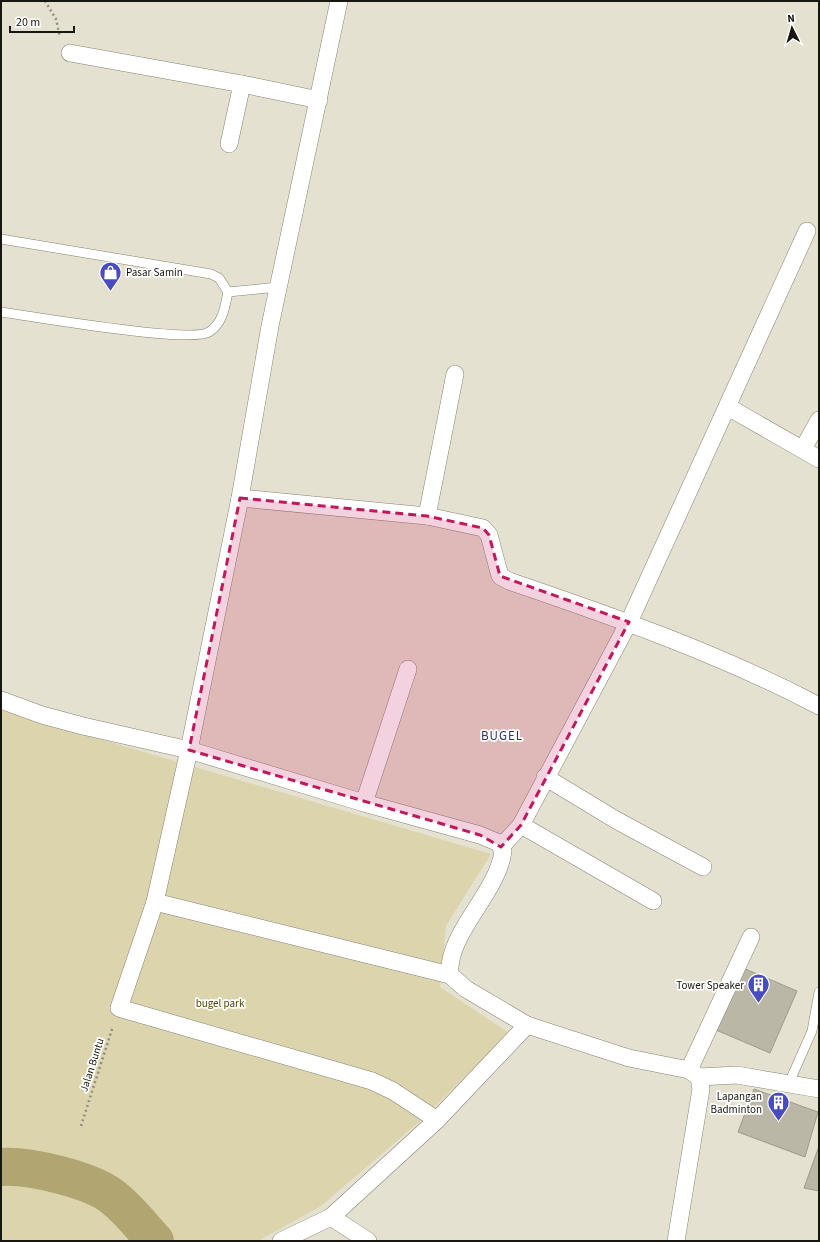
<svg xmlns="http://www.w3.org/2000/svg" width="820" height="1242" font-family="'Source Sans 3',sans-serif">
<style>
.green{fill:#dcd4ad}
.lines{fill:none;stroke-linecap:round;stroke-linejoin:round}
.river{stroke:#b1a572;stroke-width:38}
.building{fill:#bab7a7;stroke:#9e9b8b}
.lane-casing{stroke:#868374;stroke-width:10}
.street-casing{stroke:#868374;stroke-width:18}
.path{stroke:#908e81;stroke-width:2.5;stroke-dasharray:2 3;stroke-linecap:butt}
.lane{stroke:#fff;stroke-width:9}
.street{stroke:#fff;stroke-width:17}
.marked{fill:#c2185b;fill-opacity:0.2;stroke:#c2185b;stroke-width:3;stroke-dasharray:8 5;stroke-linejoin:round}
.labels{text-anchor:middle;dominant-baseline:central;stroke-width:3.5;stroke-linejoin:round;paint-order:stroke}
.poi-label{font-size:11px;fill:#171610;stroke:#fff;text-anchor:end}
.park-label{font-size:11px;fill:#514400;stroke:#fff}
.street-label{font-size:11px;fill:#171610;stroke:#fff}
.quarter-label{font-size:13px;letter-spacing:1px;fill:#2e326c;stroke:#fff}
</style>
<rect width="100%" height="100%" fill="#e5e1d0"/>
<path class="green" d="M1,710L491,854L446,926L440,987L509,1033L418,1123L321,1206L258,1241H1Z"/>
<g class="lines">
<path class="river" d="M1,1167C29,1165 94,1180 115,1199C130,1211 142,1227 155,1241"/>
</g>
<g class="building">
<path d="M743,968L797,991L770,1053L716,1030Z"/>
<path d="M754,1089L818,1112L805,1157L738,1132Z"/>
<path d="M819,1146V1191L804,1188Z"/>
</g>
<g class="lines">
<defs>
<g id="lane">
<path d="M1,239L211,274L219,278L228,292"/>
<path d="M1,312C31,316 191,344 209,332C223,323 225,307 228,292L278,287"/>
<path d="M789,1083L812,1031L819,992"/>
</g>
<g id="street">
<path d="M339,1L270,326L240,498L189,750L155,902L119,1008L372,1081L393,1091L437,1120"/>
<path d="M70,53L242,84L319,100"/>
<path d="M229,144L242,84"/>
<path d="M728,407L819,459"/>
<path d="M803,449L819,420"/>
<path d="M240,498L427,516L483,528L489,535L500,576L509,581C615,617 720,654 819,706"/>
<path d="M427,516L455,374"/>
<path d="M1,700L42,715L83,726L189,750L364,803L480,835L499,843L503,851C498,893 446,934 450,975L466,989L527,1025L629,1058L689,1070L699,1077L701,1089L676,1241"/>
<path d="M545,777L616,820L703,867"/>
<path d="M364,803L408,669"/>
<path d="M521,825L653,901"/>
<path d="M501,847L521,825L629,622L807,231"/>
<path d="M155,902L450,975"/>
<path d="M689,1070L751,937"/>
<path d="M699,1077L737,1075L819,1089"/>
<path d="M331,1217L368,1241"/>
<path d="M281,1241L331,1217L437,1120L527,1025"/>
</g>
</defs>
<use href="#lane" class="lane-casing"/>
<use href="#street" class="street-casing"/>
<g class="path">
<path d="M45,1L56,19L60,37"/>
<path d="M81,1126L113,1026"/>
</g>
<use href="#lane" class="lane"/>
<use href="#street" class="street"/>
</g>
<path class="marked" d="M240,498L427,516L483,528L489,535L500,576L629,622L521,825L501,847L480,835L189,750Z"/>
<defs>
<symbol id="shop-pin" viewBox="-11 -11 22 30"><path d="M0 17L-7.5 6A9.5 9.5 0 1 1 7.5 6Z" fill="#494bc1" stroke="#fff"/><path d="M-5-2.5h2.3a2.7 3.5 0 0 1 5.4 0H5L5.5 6h-11ZM-1.5-2.5h3a1.5 2.3 0 0 0-3 0Z" fill="#fff"/></symbol>
<symbol id="building-pin" viewBox="-11 -11 22 30"><path d="M0 17L-7.5 6A9.5 9.5 0 1 1 7.5 6Z" fill="#494bc1" stroke="#fff"/><path d="M-4-6H4V6H1V3H-1V6H-4ZM-2.5-4.3h1.7v1.8h-1.7ZM.8-4.3h1.7v1.8H.8ZM-2.5-1h1.7V.8h-1.7ZM.8-1h1.7V.8H.8Z" fill="#fff"/></symbol>
</defs>
<g fill-rule="evenodd">
<use href="#shop-pin" x="98" y="260" width="25" height="34"/>
<use href="#building-pin" x="746" y="972" width="25" height="34"/>
<use href="#building-pin" x="766" y="1090" width="25" height="34"/>
</g>
<g class="labels">
<g class="poi-label">
<text x="126" y="272" text-anchor="start">Pasar Samin</text>
<text x="744" y="985">Tower Speaker</text>
<text x="762" y="1096">Lapangan<tspan x="762" dy="13">Badminton</tspan></text>
</g>
<g class="park-label">
<text x="220" y="1003">bugel park</text>
</g>
<g class="street-label">
<text transform="translate(92 1065) rotate(-72)">Jalan Buntu</text>
</g>
<g class="quarter-label">
<text x="502" y="736">BUGEL</text>
</g>
</g>
<rect width="820" height="1242" fill="none" stroke="#171610" stroke-width="4"/>
<g transform="translate(792 28) rotate(355)" stroke="#ffffff" stroke-width="3" paint-order="stroke">
<path d="M0-3L7 15L0 10L-7 15Z" fill="#171610"/>
<text y="-6" font-size="11" font-weight="bold" text-anchor="middle" fill="#171610">N</text>
</g>
<path d="M10 26v6h64v-6" fill="none" stroke="#171610" stroke-width="2"/>
<text x="16" y="26" font-size="12" fill="#171610" stroke="#ffffff" stroke-width="3" paint-order="stroke">20 m</text>
</svg>
